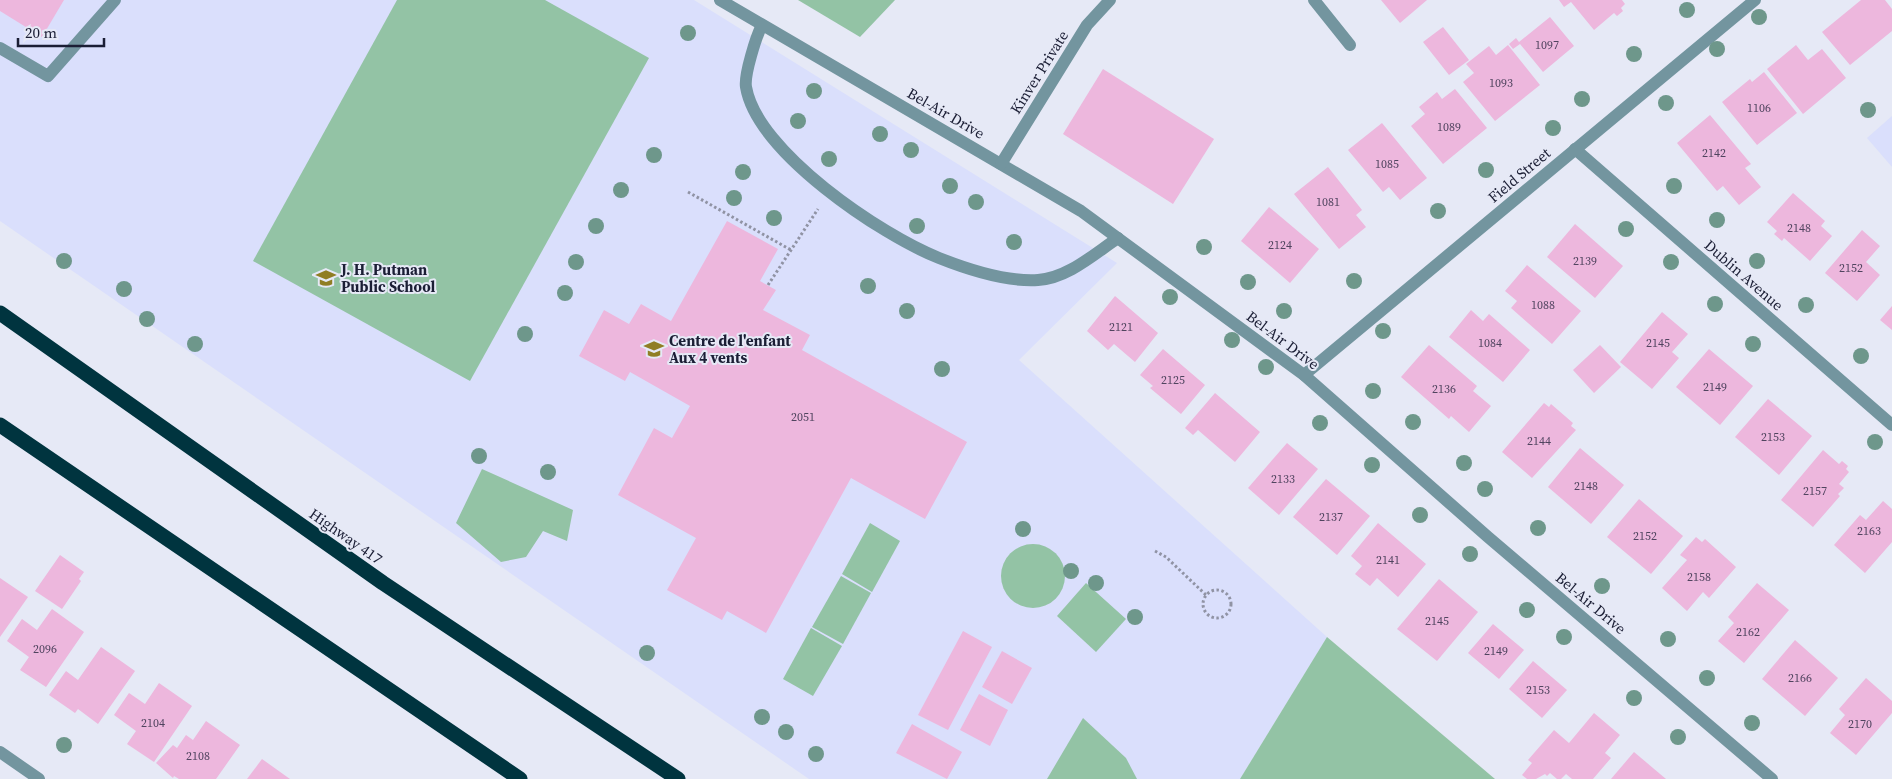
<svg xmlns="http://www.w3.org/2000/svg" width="1892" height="779" font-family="'Source Serif 4',serif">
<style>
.built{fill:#dadffc}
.green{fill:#93c3a5}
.building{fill:#edb7dd}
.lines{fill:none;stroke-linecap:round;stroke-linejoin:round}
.path{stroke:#9093a4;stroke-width:3;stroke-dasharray:2.5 2.5;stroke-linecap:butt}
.service{stroke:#73959f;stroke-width:12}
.minor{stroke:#73959f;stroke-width:12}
.motorway{stroke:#00343f;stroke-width:15}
.tree{fill:#6e978b}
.labels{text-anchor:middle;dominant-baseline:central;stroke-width:4;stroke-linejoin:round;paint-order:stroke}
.number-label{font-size:12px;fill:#50445f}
.street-label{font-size:15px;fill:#1b1e35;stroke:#e6e9f6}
.poi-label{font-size:15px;font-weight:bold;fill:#1b1e35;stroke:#e6e9f6;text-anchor:start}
</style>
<rect width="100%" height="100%" fill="#e6e9f6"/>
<g class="built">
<path d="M0,0H694L1117,263L1019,360L1327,637L1240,779H809L0,221Z"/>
<path d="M1892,116V167L1867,138Z"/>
</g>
<g class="green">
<path d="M397,0H545L649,58L470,381L253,261Z"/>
<path d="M798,0H895L860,37Z"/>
<path d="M482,469L573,510L567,541L543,531L526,557L501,562L456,523Z"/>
<path d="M870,523L900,541L872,592L842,574Z"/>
<circle cx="1033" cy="576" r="32"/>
<path d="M841,576L871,593L843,644L812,627Z"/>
<path d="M1086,583L1126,619L1096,652L1057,616Z"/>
<path d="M811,628L842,646L813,696L783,679Z"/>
<path d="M1327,637L1495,779H1240Z"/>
<path d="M1083,718L1126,758L1137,779H1047Z"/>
</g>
<g class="building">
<path d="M0,0H64L42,37L0,11Z"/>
<path d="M1381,0H1427L1400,23Z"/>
<path d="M1559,0H1622L1625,4L1621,8L1623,11L1617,16L1614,13L1594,30L1571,2L1564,7Z"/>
<path d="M1861,0H1885L1892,9V31L1850,65L1822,32Z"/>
<path d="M1550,17L1574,46L1543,72L1520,44L1513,49L1509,44L1516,38L1519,42Z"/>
<path d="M1443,27L1469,60L1449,75L1423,42Z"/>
<path d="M1508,45L1540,85L1495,121L1463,82L1474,73L1466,64L1489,46L1496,55Z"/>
<path d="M1796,45L1808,60L1822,49L1846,78L1803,114L1767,69Z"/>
<path d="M1103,69L1214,139L1173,204L1063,134Z"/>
<path d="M1764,72L1797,113L1757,145L1722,102L1750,79L1752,82Z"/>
<path d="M1455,89L1487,128L1443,164L1411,126L1425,114L1419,107L1437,92L1442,99Z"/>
<path d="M1710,115L1751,164L1745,168L1761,187L1739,205L1723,186L1717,191L1677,143Z"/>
<path d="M1382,123L1427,178L1400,200L1389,187L1383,192L1348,150Z"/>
<path d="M1328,167L1362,210L1356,215L1366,227L1339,249L1294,194Z"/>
<path d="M1793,193L1825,221L1821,226L1832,236L1810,261L1784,238L1782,241L1774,234L1777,231L1767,222Z"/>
<path d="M1269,207L1319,249L1290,283L1241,241Z"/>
<path d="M727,221L778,249L760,281L776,290L763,310L810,335L802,350L967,442L925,519L851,478L766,633L727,611L722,620L667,590L696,538L618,495L654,428L672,438L690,406L630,372L625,381L579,356L604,310L629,324L641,304L671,321Z"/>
<path d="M1575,224L1623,266L1595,298L1547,257Z"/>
<path d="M1862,230L1880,246L1866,262L1880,275L1857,301L1825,273Z"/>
<path d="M1527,265L1581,311L1552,344L1511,308L1517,301L1505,291Z"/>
<path d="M1115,296L1158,333L1135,362L1114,344L1108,350L1087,331Z"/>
<path d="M1892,306V330L1880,320Z"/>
<path d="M1471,310L1483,321L1489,314L1530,350L1503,382L1449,337Z"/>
<path d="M1662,312L1688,334L1672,352L1679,358L1652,389L1620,362Z"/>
<path d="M1429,345L1477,386L1473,391L1491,406L1469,432L1451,416L1449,419L1401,377Z"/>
<path d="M1600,345L1621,367L1594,393L1573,370Z"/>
<path d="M1163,349L1205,385L1181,414L1150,388L1153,386L1140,375Z"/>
<path d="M1709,349L1753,386L1720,425L1676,387Z"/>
<path d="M1215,393L1260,432L1235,462L1198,430L1193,435L1185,428Z"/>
<path d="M1768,399L1812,436L1779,475L1735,437Z"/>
<path d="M1544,403L1549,407L1551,404L1573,423L1571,426L1576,430L1532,478L1502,452Z"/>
<path d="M1287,443L1318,469L1279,515L1248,488Z"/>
<path d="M1580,448L1624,485L1591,524L1548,487Z"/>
<path d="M1823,450L1839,464L1842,461L1848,466L1846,469L1849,472L1839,484L1844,488L1838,494L1840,496L1813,527L1781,500Z"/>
<path d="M1326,479L1370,516L1337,555L1293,517Z"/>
<path d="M1639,499L1683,536L1651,574L1607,537Z"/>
<path d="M1883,501L1892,509V542L1865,573L1834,545L1860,515L1866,520Z"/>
<path d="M1378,523L1426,564L1398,597L1377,578L1370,586L1355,574L1362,566L1351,556Z"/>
<path d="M1696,537L1702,542L1705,539L1736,567L1709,598L1703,592L1687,611L1662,588L1687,560L1680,555Z"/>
<path d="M60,555L84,572L79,579L81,581L62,609L35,591Z"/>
<path d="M0,578L28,597L0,637Z"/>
<path d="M1439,579L1478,612L1437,661L1397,629Z"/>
<path d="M1757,583L1789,610L1744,663L1718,641L1734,623L1728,617Z"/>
<path d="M52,609L84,632L46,687L20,670L29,657L7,641L22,619L37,630Z"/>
<path d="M1493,624L1524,650L1499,679L1468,653Z"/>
<path d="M963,631L992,647L948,730L918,715Z"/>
<path d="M1795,640L1838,678L1805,716L1762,679Z"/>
<path d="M101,647L135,671L98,724L78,709L75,713L49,695L66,671L78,680Z"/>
<path d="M1002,651L1032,668L1012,704L982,687Z"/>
<path d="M1533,661L1567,690L1542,718L1509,689Z"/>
<path d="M1866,678L1892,701V713L1856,755L1830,733L1845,715L1839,709Z"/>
<path d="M159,683L192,706L154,762L127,744L136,731L114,715L129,693L145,704Z"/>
<path d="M979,694L1008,710L990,746L960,730Z"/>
<path d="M1594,713L1620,735L1605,753L1611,758L1593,779H1572L1566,774L1561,779H1557L1550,773L1547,776L1545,774L1536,779H1527L1522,775L1532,763L1528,760L1554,730L1569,743Z"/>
<path d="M206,721L240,745L216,779H179L174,776L173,778L156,763L173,745L177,748L186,735L193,740Z"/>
<path d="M912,724L962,752L947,779L896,753Z"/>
<path d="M1634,752L1666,779H1611Z"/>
<path d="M262,759L290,779H247Z"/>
</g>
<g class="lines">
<g class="path">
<path d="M688,192L791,250"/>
<path d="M768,285L818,209"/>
<path d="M1155,551L1166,557L1206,595"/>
<circle cx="1217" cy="604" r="14"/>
</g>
<g class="service">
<path d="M762,25C756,37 744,75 746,87C757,152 881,235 939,258C969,270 1006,282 1038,280C1068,278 1094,254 1118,238"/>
<path d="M0,48L48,76L115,0"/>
</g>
<g class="minor">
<path d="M720,0L1081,211L1304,375L1488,537L1772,779"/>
<path d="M1314,0L1350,45"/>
<path d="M1575,149L1892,425"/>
<path d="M1001,164L1087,25L1110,0"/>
<path d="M1304,375L1755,0"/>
<path d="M0,752L39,779"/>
</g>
<g class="motorway">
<path d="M0,313L383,583L678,779"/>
<path d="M0,425L520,779"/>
</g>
</g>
<g class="tree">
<circle cx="1687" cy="10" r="8"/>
<circle cx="1759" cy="17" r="8"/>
<circle cx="688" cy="33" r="8"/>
<circle cx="1717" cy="49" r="8"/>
<circle cx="1634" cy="54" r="8"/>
<circle cx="814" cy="91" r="8"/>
<circle cx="1582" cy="99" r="8"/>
<circle cx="1666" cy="103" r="8"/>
<circle cx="1868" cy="110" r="8"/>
<circle cx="798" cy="121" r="8"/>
<circle cx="1553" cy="128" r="8"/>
<circle cx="880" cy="134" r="8"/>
<circle cx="911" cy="150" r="8"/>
<circle cx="654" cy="155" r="8"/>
<circle cx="829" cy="159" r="8"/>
<circle cx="1486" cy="170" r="8"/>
<circle cx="743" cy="172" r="8"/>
<circle cx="950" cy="186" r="8"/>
<circle cx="1674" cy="186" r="8"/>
<circle cx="621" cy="190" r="8"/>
<circle cx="734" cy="198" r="8"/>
<circle cx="976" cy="202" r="8"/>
<circle cx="1438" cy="211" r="8"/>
<circle cx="774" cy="218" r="8"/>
<circle cx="1717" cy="220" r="8"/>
<circle cx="596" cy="226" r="8"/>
<circle cx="917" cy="226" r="8"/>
<circle cx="1626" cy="229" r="8"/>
<circle cx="1014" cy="242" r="8"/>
<circle cx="1204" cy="247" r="8"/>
<circle cx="64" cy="261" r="8"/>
<circle cx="1757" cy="261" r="8"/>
<circle cx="576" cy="262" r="8"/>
<circle cx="1671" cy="262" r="8"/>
<circle cx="1354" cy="281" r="8"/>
<circle cx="1248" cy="282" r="8"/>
<circle cx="868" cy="286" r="8"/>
<circle cx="124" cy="289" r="8"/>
<circle cx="565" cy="293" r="8"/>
<circle cx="1170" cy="297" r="8"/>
<circle cx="1715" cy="304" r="8"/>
<circle cx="1806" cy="305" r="8"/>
<circle cx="907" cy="311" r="8"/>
<circle cx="1284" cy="311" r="8"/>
<circle cx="147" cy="319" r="8"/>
<circle cx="1383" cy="331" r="8"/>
<circle cx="525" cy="334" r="8"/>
<circle cx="1232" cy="340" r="8"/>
<circle cx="195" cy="344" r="8"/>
<circle cx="1753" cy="344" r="8"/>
<circle cx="1861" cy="356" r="8"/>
<circle cx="1266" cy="367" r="8"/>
<circle cx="942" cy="369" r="8"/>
<circle cx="1373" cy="391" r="8"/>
<circle cx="1413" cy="422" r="8"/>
<circle cx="1320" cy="423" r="8"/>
<circle cx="1875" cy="442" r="8"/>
<circle cx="479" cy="456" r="8"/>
<circle cx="1464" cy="463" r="8"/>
<circle cx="1372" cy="465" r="8"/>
<circle cx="548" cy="472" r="8"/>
<circle cx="1485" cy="489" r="8"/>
<circle cx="1420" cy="515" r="8"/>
<circle cx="1538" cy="528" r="8"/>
<circle cx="1023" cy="529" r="8"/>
<circle cx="1470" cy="554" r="8"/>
<circle cx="1071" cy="571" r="8"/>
<circle cx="1096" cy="583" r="8"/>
<circle cx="1602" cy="586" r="8"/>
<circle cx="1527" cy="610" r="8"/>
<circle cx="1135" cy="617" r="8"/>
<circle cx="1564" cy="637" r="8"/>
<circle cx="1668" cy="639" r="8"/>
<circle cx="647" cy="653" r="8"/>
<circle cx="1707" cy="678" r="8"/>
<circle cx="1634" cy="698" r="8"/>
<circle cx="762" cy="717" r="8"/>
<circle cx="1752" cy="723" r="8"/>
<circle cx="786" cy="732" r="8"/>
<circle cx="1678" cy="737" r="8"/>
<circle cx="64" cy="745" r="8"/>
<circle cx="816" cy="754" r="8"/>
</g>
<defs>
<symbol id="school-bare" viewBox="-9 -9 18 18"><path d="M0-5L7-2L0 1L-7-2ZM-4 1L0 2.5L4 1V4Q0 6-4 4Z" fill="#907e24" stroke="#e6e9f6" stroke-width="2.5" paint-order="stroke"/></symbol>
</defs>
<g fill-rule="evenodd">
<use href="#school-bare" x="312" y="264" width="28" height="28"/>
<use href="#school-bare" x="640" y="335" width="28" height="28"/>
</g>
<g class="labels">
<g class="number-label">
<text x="1547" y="45">1097</text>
<text x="1501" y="83">1093</text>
<text x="1759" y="108">1106</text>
<text x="1449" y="127">1089</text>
<text x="1714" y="153">2142</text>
<text x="1387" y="164">1085</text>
<text x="1328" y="202">1081</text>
<text x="1799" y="228">2148</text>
<text x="1280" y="245">2124</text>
<text x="1585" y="261">2139</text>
<text x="1851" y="268">2152</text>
<text x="1543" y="305">1088</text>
<text x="1121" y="327">2121</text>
<text x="1490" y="343">1084</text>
<text x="1658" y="343">2145</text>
<text x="1173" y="380">2125</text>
<text x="1715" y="387">2149</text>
<text x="1444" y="389">2136</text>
<text x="803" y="417">2051</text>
<text x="1773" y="437">2153</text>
<text x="1539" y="441">2144</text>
<text x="1283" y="479">2133</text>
<text x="1586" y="486">2148</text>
<text x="1815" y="491">2157</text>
<text x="1331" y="517">2137</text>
<text x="1869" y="531">2163</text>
<text x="1645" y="536">2152</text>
<text x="1388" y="560">2141</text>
<text x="1699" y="577">2158</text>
<text x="1437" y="621">2145</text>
<text x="1748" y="632">2162</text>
<text x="45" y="649">2096</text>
<text x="1496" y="651">2149</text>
<text x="1800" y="678">2166</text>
<text x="1538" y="690">2153</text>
<text x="153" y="723">2104</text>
<text x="1860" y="724">2170</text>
<text x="198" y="756">2108</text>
</g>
<g class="street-label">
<text transform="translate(1039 72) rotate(-58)">Kinver Private</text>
<text transform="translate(946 113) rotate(30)">Bel-Air Drive</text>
<text transform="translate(1519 175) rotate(-40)">Field Street</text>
<text transform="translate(1744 275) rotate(41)">Dublin Avenue</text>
<text transform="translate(1283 340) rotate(37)">Bel-Air Drive</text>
<text transform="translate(346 536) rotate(35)">Highway 417</text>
<text transform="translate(1591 603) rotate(40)">Bel-Air Drive</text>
</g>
<g class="poi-label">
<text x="341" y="269">J. H. Putman<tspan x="341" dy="17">Public School</tspan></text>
<text x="669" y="340">Centre de l'enfant<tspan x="669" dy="17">Aux 4 vents</tspan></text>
</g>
</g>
<path d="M18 38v8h86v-8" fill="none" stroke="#1b1e35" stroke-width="2.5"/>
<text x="25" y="38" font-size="15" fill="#1b1e35" stroke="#e6e9f6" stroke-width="4" paint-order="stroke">20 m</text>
</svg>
